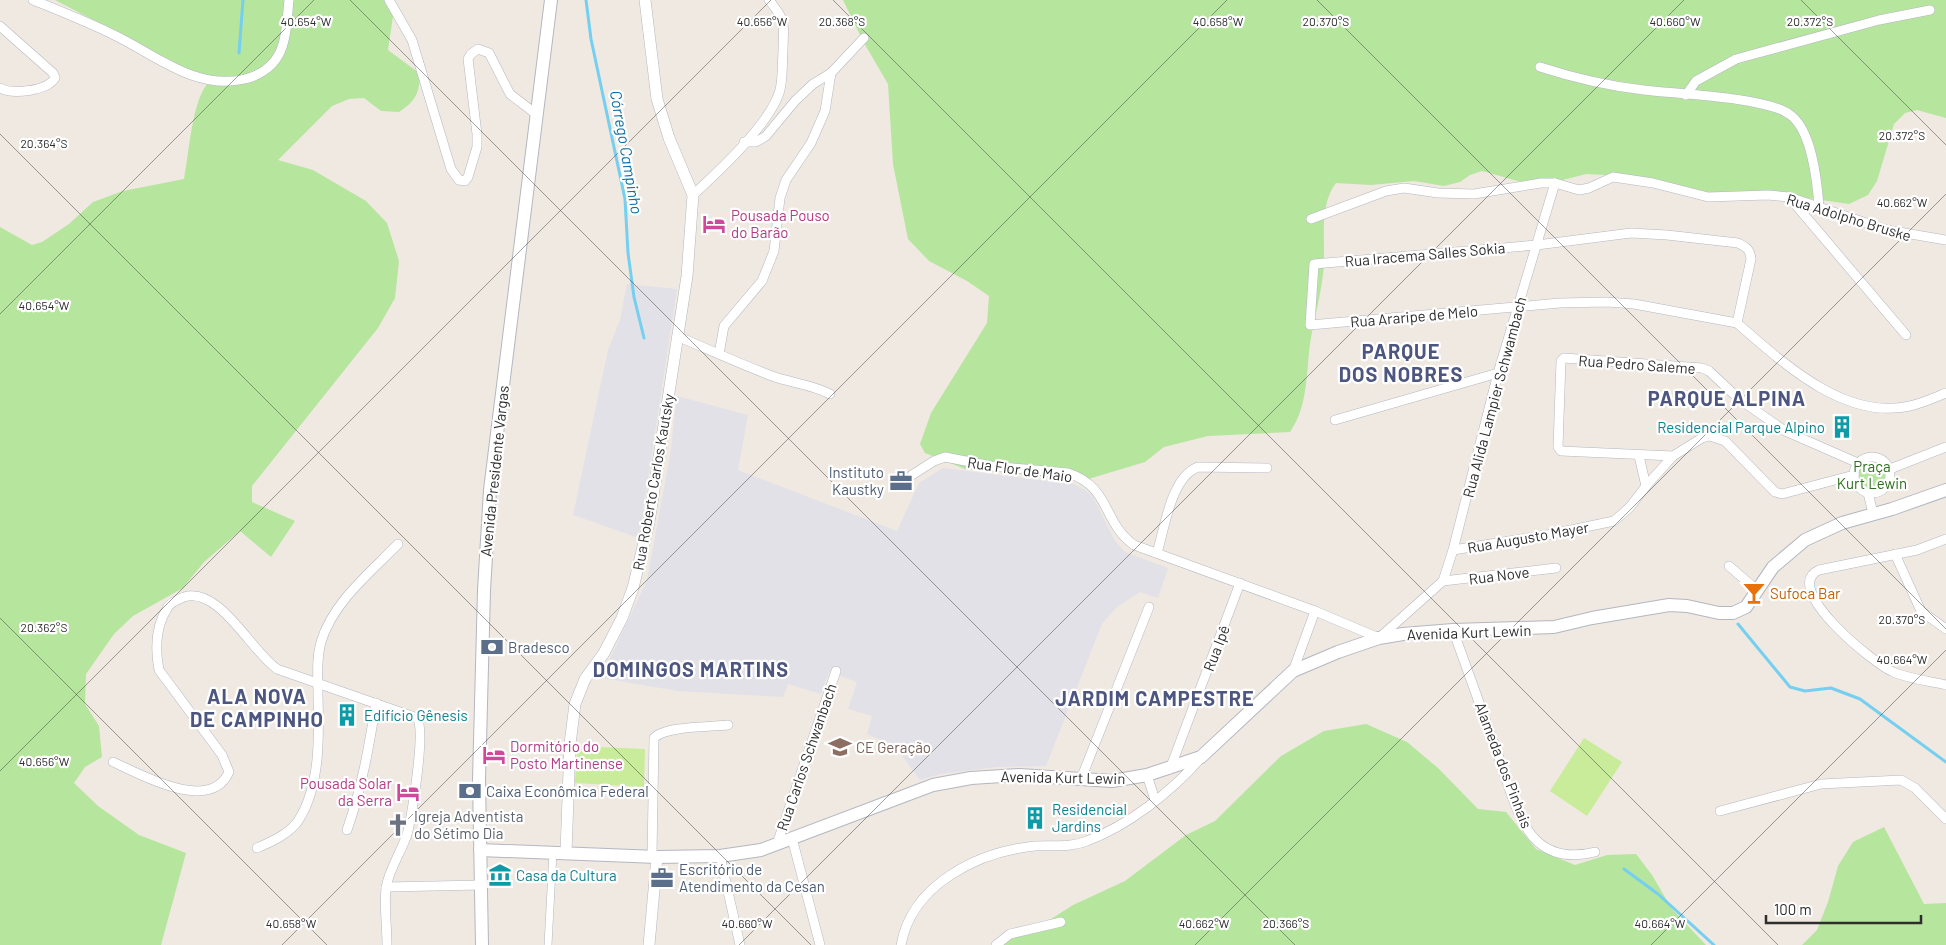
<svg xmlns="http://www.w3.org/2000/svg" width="1946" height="945" font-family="Barlow,sans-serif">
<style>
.industrial{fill:#e3e1e8}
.green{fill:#b6e59e}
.pitch{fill:#c9ec9a}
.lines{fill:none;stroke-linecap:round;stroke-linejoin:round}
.stream{stroke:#75cff0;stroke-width:3}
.pedestrian-casing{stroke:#b4b7c1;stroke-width:8}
.minor-casing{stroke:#b4b7c1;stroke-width:10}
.tertiary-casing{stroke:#b4b7c1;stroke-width:12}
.secondary-casing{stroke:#b4b7c1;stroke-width:14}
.pedestrian{stroke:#fff;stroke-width:7}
.minor{stroke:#fff;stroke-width:9}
.tertiary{stroke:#fff;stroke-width:11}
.secondary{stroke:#fff;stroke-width:12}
.ticks{fill:none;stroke:#2e2e2e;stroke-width:1;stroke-opacity:0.45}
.labels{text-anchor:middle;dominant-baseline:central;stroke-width:4.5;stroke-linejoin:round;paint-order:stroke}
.hotel-label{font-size:15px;fill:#b23c85;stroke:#fff;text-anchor:start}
.street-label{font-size:15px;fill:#2e2e2e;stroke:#fff}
.culture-label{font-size:15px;fill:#0d838f;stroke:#fff;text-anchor:start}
.park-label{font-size:15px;fill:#2c6e1b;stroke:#fff}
.service-label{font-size:15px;fill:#4e5e75;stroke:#fff;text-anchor:start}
.food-label{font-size:15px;fill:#c56008;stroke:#fff;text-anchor:start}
.education-label{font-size:15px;fill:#785e54;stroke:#fff;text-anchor:start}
.worship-label{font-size:15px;fill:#5b616d;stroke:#fff;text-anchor:start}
.water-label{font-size:16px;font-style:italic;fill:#0d6fa3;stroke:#fff}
.district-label{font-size:20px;font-weight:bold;letter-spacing:1px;fill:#4d5680;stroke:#fff}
.ticks-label{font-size:12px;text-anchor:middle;fill:#2e2e2e;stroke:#fff;stroke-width:4.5;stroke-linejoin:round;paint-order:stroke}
</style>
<rect width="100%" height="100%" fill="#efe9e1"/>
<g class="industrial">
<path d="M627,284L677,289L639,538L573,515L608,350L620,320Z"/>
<path d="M677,396L748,415L738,470L897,531L919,483L943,468L1073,484L1084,489L1093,497L1115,541L1125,552L1168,568L1158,598L1140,592L1117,607L1102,624L1046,766L997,767L940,774L920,780L895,746L867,734L872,716L848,709L857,682L829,672L821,694L788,684L783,697L678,691L601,678L647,580L670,456Z"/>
</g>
<g class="green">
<path d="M55,0H393L395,3L388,50L419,73C421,92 415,102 399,112L381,111L364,98L349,99L332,106L278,160L313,170L366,201L387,223L399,261L395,298L378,328L252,486V502L295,521L271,557L240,531L204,562L183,588L133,616L114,634L86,674L85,704L99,726L102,757L85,767L74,783L98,806L139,835L186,853L161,945H0V227L32,245L42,242L69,224L93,202L123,191L184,179C189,154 192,97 210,81Z"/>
<path d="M843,0H1946V118L1917,110L1905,113L1894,124L1877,181L1868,195L1849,204L1779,194L1729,201L1606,175L1586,174L1555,182H1521L1482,171L1470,175L1460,182L1444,186L1414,181L1371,185L1336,183C1319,205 1325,239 1324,265C1322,292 1314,318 1310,344C1306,375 1308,406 1290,432L1208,436L1164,447L1145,462L1085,480L965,469L925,453L920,444L931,413L987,323L989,296L967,281L929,261L908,239L893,164L888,84L864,43Z"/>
<circle cx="1872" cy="475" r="15"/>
<path d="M1366,724L1407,742L1438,768L1478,809L1506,812L1536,849L1575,865L1607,855L1636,854L1652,875L1672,909L1706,945H997L1013,931L1051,919L1073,905L1125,881L1186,835L1215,821L1281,756L1324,731Z"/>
<path d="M1884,827L1924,904L1946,903V945H1802L1817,930L1828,902L1838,866L1853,842Z"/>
</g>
<g class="pitch">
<path d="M1584,738L1622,762L1587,816L1550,791Z"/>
<path d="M577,746L645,749L644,787L575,783Z"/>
</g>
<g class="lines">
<g class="stream">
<path d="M586,0L591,39L625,199L628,253L634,297L644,338"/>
<path d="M239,53L243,0"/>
<path d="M1738,624L1790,687L1805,691L1831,688L1860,699L1946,762"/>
<path d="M1624,869L1658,894L1714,945"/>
</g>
<defs>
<path id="pedestrian" d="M548,945L553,852"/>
<g id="minor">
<path d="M33,0C60,11 88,22 114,35C156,55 196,91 245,79C258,76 271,68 278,56C287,41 287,17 289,0"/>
<path d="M389,0L412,40L451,169L459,180L465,181L468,177L477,147V134L468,59L471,54L478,49L489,53L510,94L536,114"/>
<path d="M0,26L53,73L55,78C47,91 12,95 0,88"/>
<path d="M1540,67C1574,78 1608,86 1644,90C1676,94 1765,97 1789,114C1812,129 1817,181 1819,206"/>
<path d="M1686,95L1696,81L1736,59L1879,20L1930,10"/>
<path d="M744,142H756L766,136L795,101L813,84L831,73L864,38"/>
<path d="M693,195C719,171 771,123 780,90C783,77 782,65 783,52C783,22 788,24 769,0"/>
<path d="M1789,197L1906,335"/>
<path d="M1311,219L1386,191L1404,188L1438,193L1474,194L1541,183H1555L1579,190L1589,188L1613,177L1653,183L1708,197L1768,195L1789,197L1887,230L1946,240"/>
<path d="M1631,233L1667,235L1738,243C1746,247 1750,249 1751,259L1737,323L1634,304L1607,302L1560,303L1310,325L1314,264L1537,245Z"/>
<path d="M1737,323C1782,362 1844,421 1910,406C1923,403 1934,398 1946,393"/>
<path d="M679,337C710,350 740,364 772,376C791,383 811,384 830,394"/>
<path d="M719,354L724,326L762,281L774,251L780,198L786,180L811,143L825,111L831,73"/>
<path d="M1335,420L1498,373"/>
<path d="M1639,456L1646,486"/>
<path d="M1673,456L1561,451L1558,447L1561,361L1564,358L1702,368L1709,371L1739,399L1785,431L1858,463"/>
<circle cx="1872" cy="475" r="18"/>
<path d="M1890,469L1946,447"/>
<path d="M912,475L934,461L945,457L991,466L1068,473C1111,487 1102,522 1134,545L1315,611L1379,638L1443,581L1453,550L1498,373L1555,183"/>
<path d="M1868,493L1873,513"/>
<path d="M1946,539L1917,550L1819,570C1780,588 1873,663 1893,672C1910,679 1929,681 1946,685"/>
<path d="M1453,550L1552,534L1614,521L1630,507L1646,486L1673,456L1702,438L1710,436L1725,441L1775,492L1782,494L1854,475"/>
<path d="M1157,553C1165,527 1171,477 1198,467L1267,468"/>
<path d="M1895,554L1921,611L1946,629"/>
<path d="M1729,566L1758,591"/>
<path d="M1443,581L1556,568"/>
<path d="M1453,630C1468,671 1483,713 1498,755C1507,780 1518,824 1537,841C1553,856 1575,857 1595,852"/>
<path d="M1293,671L1315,611"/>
<path d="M113,762C142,775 210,814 229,772L222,755L159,670C155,649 156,625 168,607C171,602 179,599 184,597C219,586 251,651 277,669L417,718C426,730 412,813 408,831C403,850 389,868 386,888C384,906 387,927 387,945"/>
<path d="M1170,769L1240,583"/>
<path d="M1147,775L1155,800"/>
<path d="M1081,779L1149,607"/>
<path d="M1720,811L1821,784L1901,780L1915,788L1946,819"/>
<path d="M347,830C362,788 369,746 376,703"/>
<path d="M792,838L820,945"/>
<path d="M777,844L836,671"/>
<path d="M257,848C271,842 289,834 298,821C321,786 319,734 318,695C318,677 316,659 321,642C333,602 370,573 398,544"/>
<path d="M720,856L740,945"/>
<path d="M652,857L654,738C665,726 711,727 728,725"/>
<path d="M386,887L481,885"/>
<path d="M901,945C912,884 978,852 1035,846C1053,845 1070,848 1087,841C1129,825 1171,792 1200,759"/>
<path d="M996,945L1010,934L1061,922"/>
</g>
<g id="tertiary">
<path d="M566,853L570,744L575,704L585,679L604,653L622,618L633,588L649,522L687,276L693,195L669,138L657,99L645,0"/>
<path d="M649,945L657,857"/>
</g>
<g id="secondary">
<path d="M480,850L657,857L720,856L761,850L933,785L971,778L1019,775L1112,781L1147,775L1201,757L1293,671L1338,652L1379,638L1403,634L1453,630L1554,627L1592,618L1669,605L1687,606L1719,613H1733L1746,607L1773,567L1805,540L1842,523L1892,509L1946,490"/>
<path d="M482,945L479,780L484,590L490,490L551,0"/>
</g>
</defs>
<use href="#pedestrian" class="pedestrian-casing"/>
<use href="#minor" class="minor-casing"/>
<use href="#tertiary" class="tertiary-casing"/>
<use href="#secondary" class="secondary-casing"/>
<use href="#pedestrian" class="pedestrian"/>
<use href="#minor" class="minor"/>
<use href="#tertiary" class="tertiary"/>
<use href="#secondary" class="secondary"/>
</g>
<path class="ticks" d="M350,0L1295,945M833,0L1778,945M1317,0L1946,629M1801,0L1946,145M0,134L811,945M0,314L314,0M0,618L327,945M0,771L771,0M282,945L1227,0M739,945L1684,0M1195,945L1946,194M1651,945L1946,650"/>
<defs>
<symbol id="hotel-bare" viewBox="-9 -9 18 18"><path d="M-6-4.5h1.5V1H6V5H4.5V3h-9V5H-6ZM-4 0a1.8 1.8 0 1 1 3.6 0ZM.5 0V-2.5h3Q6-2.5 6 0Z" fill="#d1479c" stroke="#fff" stroke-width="2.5" paint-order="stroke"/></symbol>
<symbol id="building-bare" viewBox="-9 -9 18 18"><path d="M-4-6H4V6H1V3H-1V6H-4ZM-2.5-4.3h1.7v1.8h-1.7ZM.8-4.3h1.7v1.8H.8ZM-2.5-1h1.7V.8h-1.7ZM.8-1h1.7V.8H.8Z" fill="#0f9aa8" stroke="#fff" stroke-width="2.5" paint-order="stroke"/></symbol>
<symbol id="office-bare" viewBox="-9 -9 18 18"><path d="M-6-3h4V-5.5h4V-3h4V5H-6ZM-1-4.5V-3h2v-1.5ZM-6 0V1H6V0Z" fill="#5c6f8a" stroke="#fff" stroke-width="2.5" paint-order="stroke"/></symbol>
<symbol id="bar-bare" viewBox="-9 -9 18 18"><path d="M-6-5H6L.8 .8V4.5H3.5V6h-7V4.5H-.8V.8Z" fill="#e8710a" stroke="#fff" stroke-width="2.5" paint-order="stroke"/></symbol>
<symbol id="bank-bare" viewBox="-9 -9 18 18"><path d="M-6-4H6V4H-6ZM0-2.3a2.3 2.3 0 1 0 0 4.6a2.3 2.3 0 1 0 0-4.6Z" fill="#5c6f8a" stroke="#fff" stroke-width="2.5" paint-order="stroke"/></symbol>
<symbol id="school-bare" viewBox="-9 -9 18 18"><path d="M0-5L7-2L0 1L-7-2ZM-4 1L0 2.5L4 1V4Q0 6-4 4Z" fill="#8d6e63" stroke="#fff" stroke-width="2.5" paint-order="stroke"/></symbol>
<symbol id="church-bare" viewBox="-9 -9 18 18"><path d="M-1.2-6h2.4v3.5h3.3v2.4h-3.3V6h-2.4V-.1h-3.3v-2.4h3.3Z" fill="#6b7280" stroke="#fff" stroke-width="2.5" paint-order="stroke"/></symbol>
<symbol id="museum-bare" viewBox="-9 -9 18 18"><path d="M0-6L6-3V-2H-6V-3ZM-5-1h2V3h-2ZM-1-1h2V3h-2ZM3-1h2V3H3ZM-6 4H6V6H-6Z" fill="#0f9aa8" stroke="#fff" stroke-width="2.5" paint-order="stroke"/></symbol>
</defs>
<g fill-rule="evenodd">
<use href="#hotel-bare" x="698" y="208" width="32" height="32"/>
<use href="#building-bare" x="1826" y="411" width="32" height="32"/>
<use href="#office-bare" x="885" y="465" width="32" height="32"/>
<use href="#bar-bare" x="1738" y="577" width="32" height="32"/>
<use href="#bank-bare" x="476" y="631" width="32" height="32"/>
<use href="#building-bare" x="331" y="699" width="32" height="32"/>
<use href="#school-bare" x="824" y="731" width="32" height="32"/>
<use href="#hotel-bare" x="478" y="739" width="32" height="32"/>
<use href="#bank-bare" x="454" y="775" width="32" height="32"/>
<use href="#hotel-bare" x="392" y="776" width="32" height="32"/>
<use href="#building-bare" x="1019" y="802" width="32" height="32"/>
<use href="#church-bare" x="382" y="809" width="32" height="32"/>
<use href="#museum-bare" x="484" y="859" width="32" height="32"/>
<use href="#office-bare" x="646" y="862" width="32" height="32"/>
</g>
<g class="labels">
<g class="hotel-label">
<text x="731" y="215">Pousada Pouso<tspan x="731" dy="17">do Barão</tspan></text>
<text x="510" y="746">Dormitório do<tspan x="510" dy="17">Posto Martinense</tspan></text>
<text x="392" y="783" text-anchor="end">Pousada Solar<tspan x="392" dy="17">da Serra</tspan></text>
</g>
<g class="street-label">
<text transform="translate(1849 217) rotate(17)">Rua Adolpho Bruske</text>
<text transform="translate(1425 254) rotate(-5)">Rua Iracema Salles Sokia</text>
<text transform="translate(1414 316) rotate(-5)">Rua Araripe de Melo</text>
<text transform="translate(1637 364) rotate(4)">Rua Pedro Saleme</text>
<text transform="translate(1494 397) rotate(-75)">Rua Alida Lampier Schwambach</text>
<text transform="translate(1020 469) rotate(8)">Rua Flor de Maio</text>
<text transform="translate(494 471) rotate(-84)">Avenida Presidente Vargas</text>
<text transform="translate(653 482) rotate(-80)">Rua Roberto Carlos Kautsky</text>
<text transform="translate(1528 537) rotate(-10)">Rua Augusto Mayer</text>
<text transform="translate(1499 575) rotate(-7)">Rua Nove</text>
<text transform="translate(1469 632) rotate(-2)">Avenida Kurt Lewin</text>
<text transform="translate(1216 648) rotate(-69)">Rua Ipê</text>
<text transform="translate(806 757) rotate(-71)">Rua Carlos Schwanbach</text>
<text transform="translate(1504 765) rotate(69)">Alameda dos Pinhais</text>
<text transform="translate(1063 777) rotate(1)">Avenida Kurt Lewin</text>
</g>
<g class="culture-label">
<text x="1825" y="427" text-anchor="end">Residencial Parque Alpino</text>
<text x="364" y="715">Edifício Gênesis</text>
<text x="1052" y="809">Residencial<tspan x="1052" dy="17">Jardins</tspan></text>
<text x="516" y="875">Casa da Cultura</text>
</g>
<g class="park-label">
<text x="1872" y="466">Praça<tspan x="1872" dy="17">Kurt Lewin</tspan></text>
</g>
<g class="service-label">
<text x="884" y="472" text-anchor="end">Instituto<tspan x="884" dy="17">Kaustky</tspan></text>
<text x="508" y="647">Bradesco</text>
<text x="486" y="791">Caixa Econômica Federal</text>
<text x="679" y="869">Escritório de<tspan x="679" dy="17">Atendimento da Cesan</tspan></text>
</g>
<g class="food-label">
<text x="1770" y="593">Sufoca Bar</text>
</g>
<g class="education-label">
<text x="856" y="747">CE Geração</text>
</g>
<g class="worship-label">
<text x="414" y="816">Igreja Adventista<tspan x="414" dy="17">do Sétimo Dia</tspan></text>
</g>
<g class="water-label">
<text transform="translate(627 152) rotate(80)">Córrego Campinho</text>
</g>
<g class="district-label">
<text x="1401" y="351">PARQUE<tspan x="1401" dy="23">DOS NOBRES</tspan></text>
<text x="1727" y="398">PARQUE ALPINA</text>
<text x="691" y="669">DOMINGOS MARTINS</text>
<text x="257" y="696">ALA NOVA<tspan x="257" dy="23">DE CAMPINHO</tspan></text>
<text x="1155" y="698">JARDIM CAMPESTRE</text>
</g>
</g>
<g class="ticks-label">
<text x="306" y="26">40.654°W</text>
<text x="762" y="26">40.656°W</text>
<text x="842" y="26">20.368°S</text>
<text x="1218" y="26">40.658°W</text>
<text x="1326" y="26">20.370°S</text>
<text x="1675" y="26">40.660°W</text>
<text x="1810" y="26">20.372°S</text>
<text x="1902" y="140">20.372°S</text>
<text x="44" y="148">20.364°S</text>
<text x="1902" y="207">40.662°W</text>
<text x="44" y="310">40.654°W</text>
<text x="1902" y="624">20.370°S</text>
<text x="44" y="632">20.362°S</text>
<text x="1902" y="664">40.664°W</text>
<text x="44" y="766">40.656°W</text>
<text x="291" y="928">40.658°W</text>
<text x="747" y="928">40.660°W</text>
<text x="1204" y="928">40.662°W</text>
<text x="1660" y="928">40.664°W</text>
<text x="1286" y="928">20.366°S</text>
</g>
<path d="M1766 915v8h155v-8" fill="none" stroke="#2e2e2e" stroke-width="2.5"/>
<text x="1774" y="915" font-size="15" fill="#2e2e2e" stroke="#ffffff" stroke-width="4" paint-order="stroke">100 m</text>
</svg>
